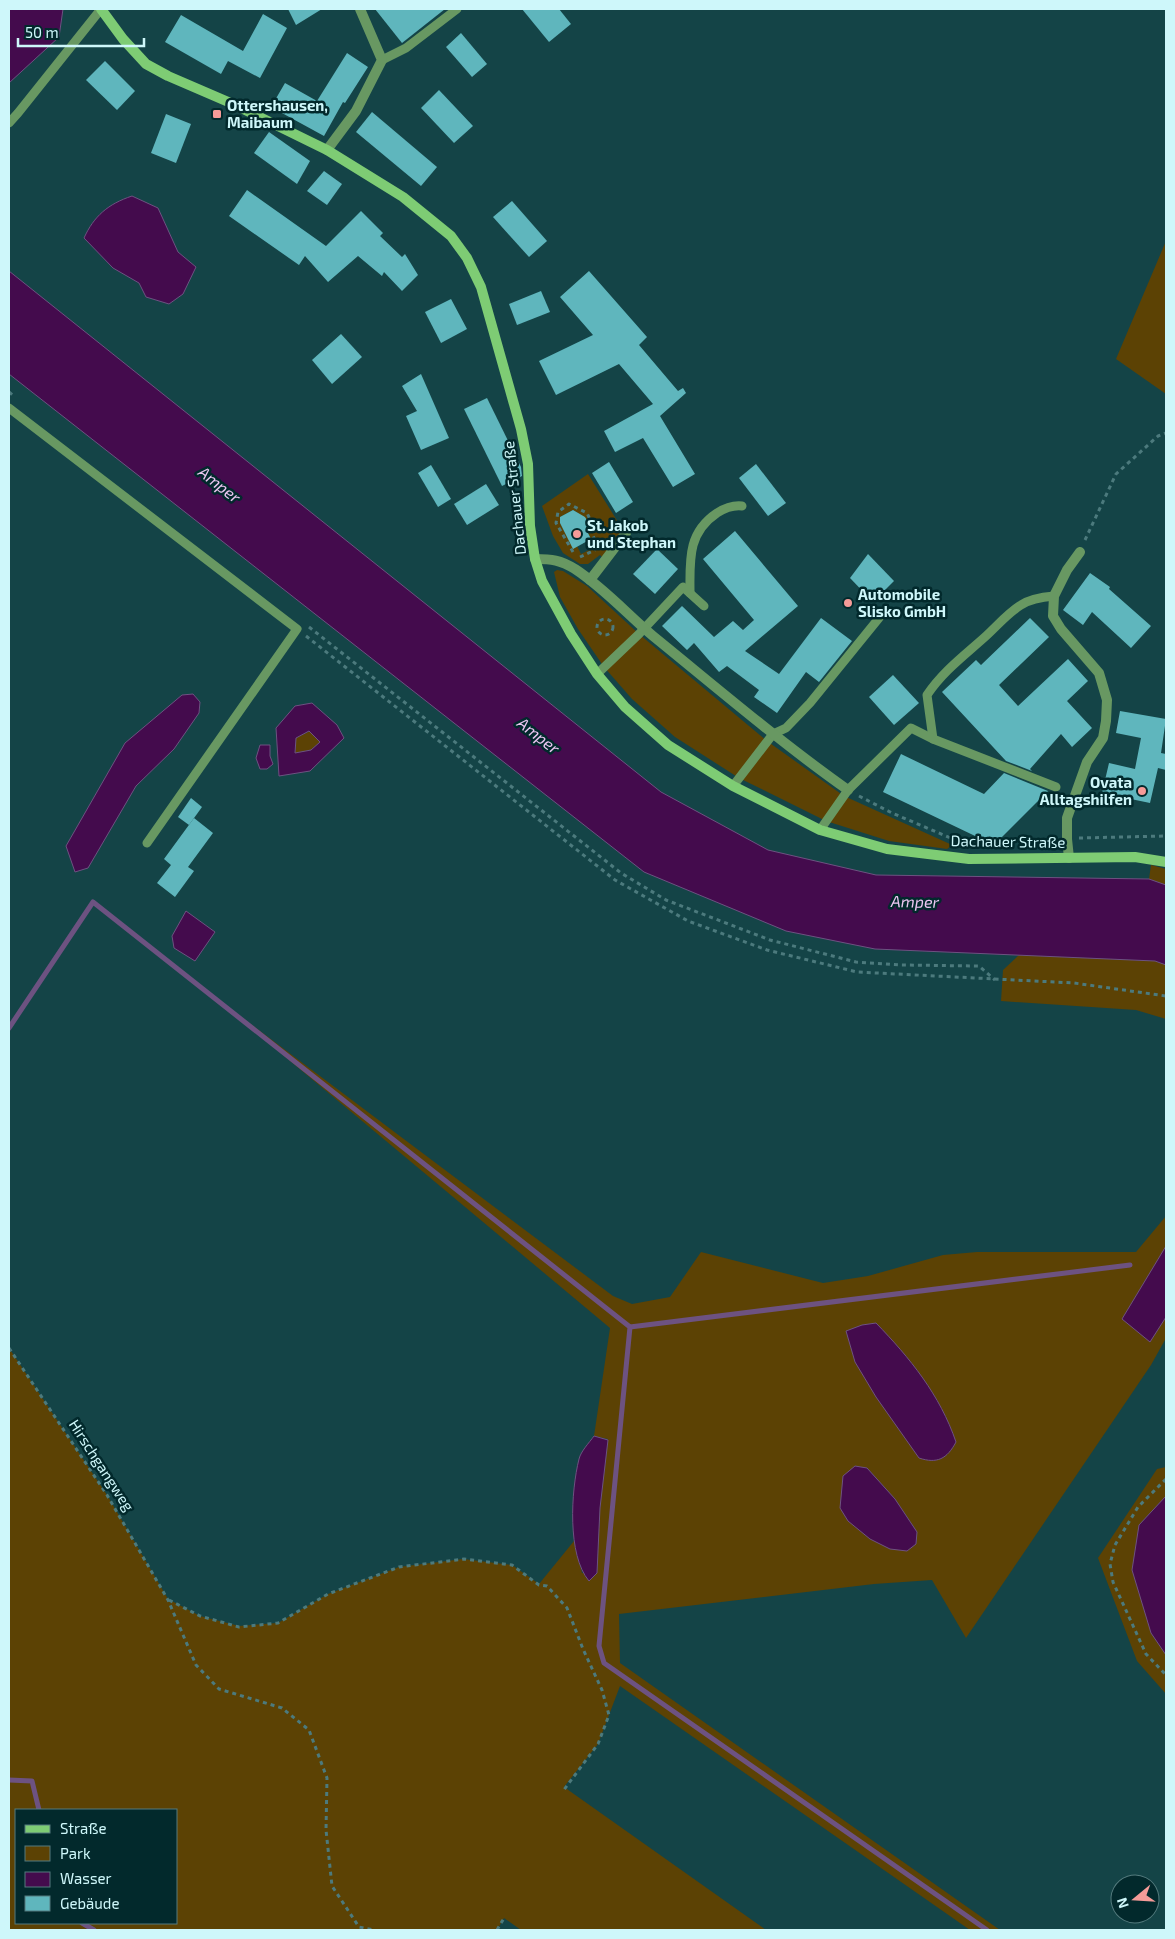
<svg xmlns="http://www.w3.org/2000/svg" width="1175" height="1939" font-family="'Exo 2',sans-serif">
<style>
.green{fill:#5c4204;fill-rule:evenodd}
.water{fill:#440b4d;stroke:#6d5281;fill-rule:evenodd}
.lines{fill:none;stroke-linecap:round;stroke-linejoin:round}
.stream{stroke:#6d5281;stroke-width:5}
.building{fill:#5fb6bd}
.path{stroke:#4c7a7d;stroke-width:3;stroke-dasharray:4 4;stroke-linecap:butt}
.service{stroke:#689862;stroke-width:9}
.minor{stroke:#689862;stroke-width:10}
.secondary{stroke:#7ecc74;stroke-width:10}
.poi-dot{fill:#f59b98;stroke:#02292c;stroke-width:2}
.labels{text-anchor:middle;dominant-baseline:central;stroke-width:5;stroke-linejoin:round;paint-order:stroke}
.poi-label{font-size:15px;font-weight:bold;fill:#cef7fa;stroke:#02292c;text-anchor:start}
.street-label{font-size:15px;fill:#cef7fa;stroke:#02292c}
.water-label{font-size:16px;font-style:italic;fill:#ecc6f2;stroke:#02292c}
</style>
<rect width="100%" height="100%" fill="#144447"/>
<g class="green">
<path d="M1166,241V394L1116,359Z"/>
<path d="M588,474L623,530L603,558L600,555L588,564H580L563,553L553,536L542,506ZM573,510L578,513L581,518L585,517L591,527L586,529L591,539L587,541L591,549L581,554L577,546L573,548L560,523V517Z"/>
<path d="M557,570L563,571L587,586L639,634L767,741L844,796L950,844L951,846L947,849L889,841L826,821L739,778L675,737L632,699L604,667L578,629L560,597L554,572Z"/>
<path d="M310,731L320,742L311,750L295,753L296,738Z"/>
<path d="M1151,865L1166,869V885L1149,879Z"/>
<path d="M1019,955L1155,961L1166,965V1019L1136,1010L1001,1001L1003,970Z"/>
<path d="M204,989L613,1296L632,1304L670,1297L701,1252L823,1283L868,1276L943,1255L977,1252H1136L1166,1216V1338L1151,1365L966,1638L932,1580L874,1584L619,1614L620,1663L1000,1930H970L620,1686L598,1744L564,1787L766,1930H521L504,1918L497,1930H9V1348L107,1495L168,1599L200,1616L239,1626L278,1623L328,1594L399,1567L463,1559L512,1565L539,1584L574,1541L582,1573H597L600,1508L608,1439L594,1436L610,1328ZM867,1468L895,1499L917,1532L916,1544ZM16,1810H176V1923H16Z"/>
<path d="M1166,1467V1496L1139,1525L1151,1633L1166,1655V1694L1137,1661L1098,1558L1157,1469Z"/>
</g>
<g class="water">
<path d="M9,9H63L59,37L9,83Z"/>
<path d="M132,196L158,208L178,252L196,267L183,294L169,304L146,297L139,283L113,268L84,238C94,216 108,204 132,196Z"/>
<path d="M9,271L661,792L768,850L876,875L1149,879L1166,885V965L1155,961L875,949L786,931L644,872L9,374Z"/>
<path d="M193,694L200,702L199,713L174,749L136,786L88,868L75,872L66,846L125,743L182,695Z"/>
<path d="M312,703L337,725L344,738L310,771L279,776L276,728L295,706ZM309,731L320,742L311,750L295,753L296,738Z"/>
<path d="M260,745H270V756L273,764L267,769H260L256,758Z"/>
<path d="M186,911L215,932L195,961L174,948L172,936Z"/>
<path d="M1166,1246V1317L1150,1342L1122,1319Z"/>
<path d="M876,1323C910,1358 940,1395 956,1442C947,1459 937,1464 919,1458L876,1397L855,1362L846,1331L862,1325Z"/>
<path d="M594,1436L608,1440L600,1508L597,1573L589,1581C567,1555 571,1491 579,1459C581,1451 589,1443 594,1436Z"/>
<path d="M855,1466L867,1468L895,1499L917,1532L916,1544L907,1551L890,1549L870,1539L848,1521L840,1508L843,1476Z"/>
<path d="M1166,1496V1655L1151,1633L1132,1570L1139,1525Z"/>
</g>
<g class="lines">
<g class="stream">
<path d="M9,1028L93,902L630,1327L599,1646L604,1663L987,1930"/>
<path d="M630,1327L1130,1265"/>
<path d="M9,1780L32,1781L39,1810"/>
<path d="M82,1923L94,1930"/>
</g>
</g>
<g class="building">
<path d="M288,9H322L296,25Z"/>
<path d="M375,9H445L402,43Z"/>
<path d="M522,9H559L571,24L549,42Z"/>
<path d="M263,14L287,28L260,78L228,61L221,74L165,42L181,15L243,51Z"/>
<path d="M461,33L487,64L472,77L446,47Z"/>
<path d="M347,53L368,67L345,103L343,102L324,136L271,107L285,83L317,101Z"/>
<path d="M105,61L135,91L117,110L86,80Z"/>
<path d="M439,90L473,126L454,143L421,108Z"/>
<path d="M372,112L437,167L421,186L356,132Z"/>
<path d="M166,114L191,124L176,163L151,153Z"/>
<path d="M269,132L310,161L297,184L254,153Z"/>
<path d="M324,171L342,184L327,205L307,191Z"/>
<path d="M247,190L326,246L361,211L383,233L380,236L402,257L405,254L418,275L402,291L384,272L382,276L358,256L328,282L305,256L299,265L229,216Z"/>
<path d="M512,201L547,241L529,257L493,217Z"/>
<path d="M589,271L647,337L639,345L678,391L683,388L686,393L660,416L695,474L673,487L643,438L615,452L604,431L653,404L619,364L556,395L539,361L593,335L560,297Z"/>
<path d="M541,291L550,312L517,325L509,304Z"/>
<path d="M451,299L467,329L441,343L425,312Z"/>
<path d="M341,334L362,357L332,384L312,360Z"/>
<path d="M421,374L449,438L421,450L406,416L417,411L402,386Z"/>
<path d="M487,398L521,467L522,476L502,486L464,409Z"/>
<path d="M609,462L633,502L616,513L592,473Z"/>
<path d="M756,464L786,503L768,516L739,478Z"/>
<path d="M431,465L451,499L438,507L418,473Z"/>
<path d="M486,484L499,505L467,525L454,504Z"/>
<path d="M573,510L585,517L591,527L586,529L591,539L573,549L560,523V517Z"/>
<path d="M735,531L798,606L745,651L779,674L821,618L852,641L819,682L806,672L777,713L754,697L759,690L727,666L719,672L694,643L687,650L662,626L682,606L714,637L733,621L743,630L754,620L703,559Z"/>
<path d="M657,549L678,569L655,594L633,574Z"/>
<path d="M868,554L894,581L873,602L850,578Z"/>
<path d="M1090,573L1110,587L1109,589L1151,626L1131,648L1092,612L1083,625L1063,610Z"/>
<path d="M1030,618L1049,637L999,685L1018,706L1068,659L1088,681L1067,701L1092,728L1072,747L1061,734L1030,769L1032,771L1006,761L942,692L976,660L981,665Z"/>
<path d="M893,675L919,703L894,725L869,697Z"/>
<path d="M1120,711L1166,719L1161,753L1166,754V770L1158,768L1150,803L1102,793L1109,763L1135,769L1141,738L1116,733Z"/>
<path d="M901,754L984,794L1004,773L1048,791L994,845L883,792Z"/>
<path d="M191,798L202,807L189,825L178,817Z"/>
<path d="M194,818L213,833L188,867L194,871L175,897L157,883L171,865L164,859Z"/>
</g>
<g class="lines">
<g class="path">
<path d="M9,392L15,397"/>
<path d="M1085,540L1116,474L1158,436L1166,433"/>
<path d="M573,552L556,523L558,512L569,504L587,513L593,526L591,531L597,545V549"/>
<path d="M580,557L595,550"/>
<circle cx="605" cy="627" r="8"/>
<path d="M309,627L621,873L666,900L770,940L856,962L901,965L979,966L995,980"/>
<path d="M306,636L615,880L688,921L767,950L857,972L1074,983L1166,996"/>
<path d="M859,796L892,813L967,845"/>
<path d="M1079,838L1166,836"/>
<path d="M1035,843L1056,840"/>
<path d="M9,1348L107,1495L168,1600L196,1665L219,1689L282,1708L309,1730L327,1778L326,1830L332,1886L359,1927L374,1930"/>
<path d="M1166,1479L1138,1507L1115,1545L1110,1564L1113,1582L1146,1654L1166,1675"/>
<path d="M169,1600L200,1616L239,1627L278,1623L328,1594L399,1567L464,1559L512,1565L539,1585L547,1586L567,1608L583,1649L602,1690L609,1715L598,1744L563,1791"/>
<path d="M497,1930L504,1918"/>
</g>
<g class="service">
<path d="M382,60L406,48L457,9"/>
<path d="M9,123L18,113L101,9"/>
<path d="M9,408L297,629L147,843"/>
<path d="M690,593C690,561 687,533 717,513C725,508 733,505 742,506"/>
<path d="M597,674L639,634L683,587L704,606"/>
<path d="M933,739L927,695C943,671 965,655 986,636C997,626 1008,613 1021,605C1030,599 1042,597 1054,596"/>
<path d="M733,786L773,734L786,728L810,703L879,618"/>
<path d="M820,830L848,790L911,728L933,739L1056,787"/>
</g>
<g class="minor">
<path d="M327,150L356,111L382,60L360,9"/>
<path d="M535,559C552,559 560,560 575,569C604,588 627,614 653,636C717,688 780,742 848,790"/>
<path d="M590,580L626,533"/>
<path d="M1069,858L1067,839V818L1087,762L1103,738L1106,721L1107,700L1099,673L1061,629L1053,616L1054,596L1067,570L1080,552"/>
</g>
<path class="secondary" d="M101,9L123,39L146,64L168,76L233,104L327,150L403,197L451,236L467,258L481,287L521,429L528,464L530,526L535,559L542,581L571,634L597,674L625,707L668,745L733,786L820,830L887,849L969,859L1135,857L1166,862"/>
</g>
<g class="poi-dot">
<rect x="212" y="109" width="10" height="10" rx="2.5"/>
<circle cx="577" cy="534" r="5"/>
<circle cx="848" cy="603" r="5"/>
<circle cx="1142" cy="791" r="5"/>
</g>
<g class="labels">
<g class="poi-label">
<text x="227" y="105">Ottershausen,<tspan x="227" dy="17">Maibaum</tspan></text>
<text x="587" y="525">St. Jakob<tspan x="587" dy="17">und Stephan</tspan></text>
<text x="858" y="594">Automobile<tspan x="858" dy="17">Slisko GmbH</tspan></text>
<text x="1132" y="782" text-anchor="end">Ovata<tspan x="1132" dy="17">Alltagshilfen</tspan></text>
</g>
<g class="street-label">
<text transform="translate(514 498) rotate(-96)">Dachauer Straße</text>
<text transform="translate(1008 841) rotate(1)">Dachauer Straße</text>
<text transform="translate(102 1465) rotate(57)">Hirschgangweg</text>
</g>
<g class="water-label">
<text transform="translate(220 484) rotate(38)">Amper</text>
<text transform="translate(539 735) rotate(38)">Amper</text>
<text transform="translate(915 901) rotate(1)">Amper</text>
</g>
</g>
<rect width="1175" height="1939" fill="none" stroke="#cef7fa" stroke-width="20"/>
<rect x="15" y="1809" width="162" height="115" fill="#02292c" stroke="#547b7e"/>
<rect x="25" y="1825" width="25" height="8" fill="#7ecc74" stroke="#547b7e"/>
<text x="60" y="1834" font-size="15" fill="#cef7fa">Straße</text>
<rect x="25" y="1846" width="25" height="15" fill="#5c4204" stroke="#547b7e"/>
<text x="60" y="1859" font-size="15" fill="#cef7fa">Park</text>
<rect x="25" y="1872" width="25" height="15" fill="#440b4d" stroke="#547b7e"/>
<text x="60" y="1884" font-size="15" fill="#cef7fa">Wasser</text>
<rect x="25" y="1896" width="25" height="15" fill="#5fb6bd" stroke="#547b7e"/>
<text x="60" y="1909" font-size="15" fill="#cef7fa">Gebäude</text>
<g transform="translate(1135 1899) rotate(252)"><circle r="24" fill="#02292c" stroke="#547b7e"/>
<path d="M0-4L9 19L0 12L-9 19Z" fill="#f59b98"/>
<text y="-8" font-size="14" font-weight="bold" text-anchor="middle" fill="#cef7fa">N</text>
</g>
<path d="M18 38v8h126v-8" fill="none" stroke="#cef7fa" stroke-width="2.5"/>
<text x="25" y="38" font-size="15" fill="#cef7fa" stroke="#02292c" stroke-width="4" paint-order="stroke">50 m</text>
</svg>
